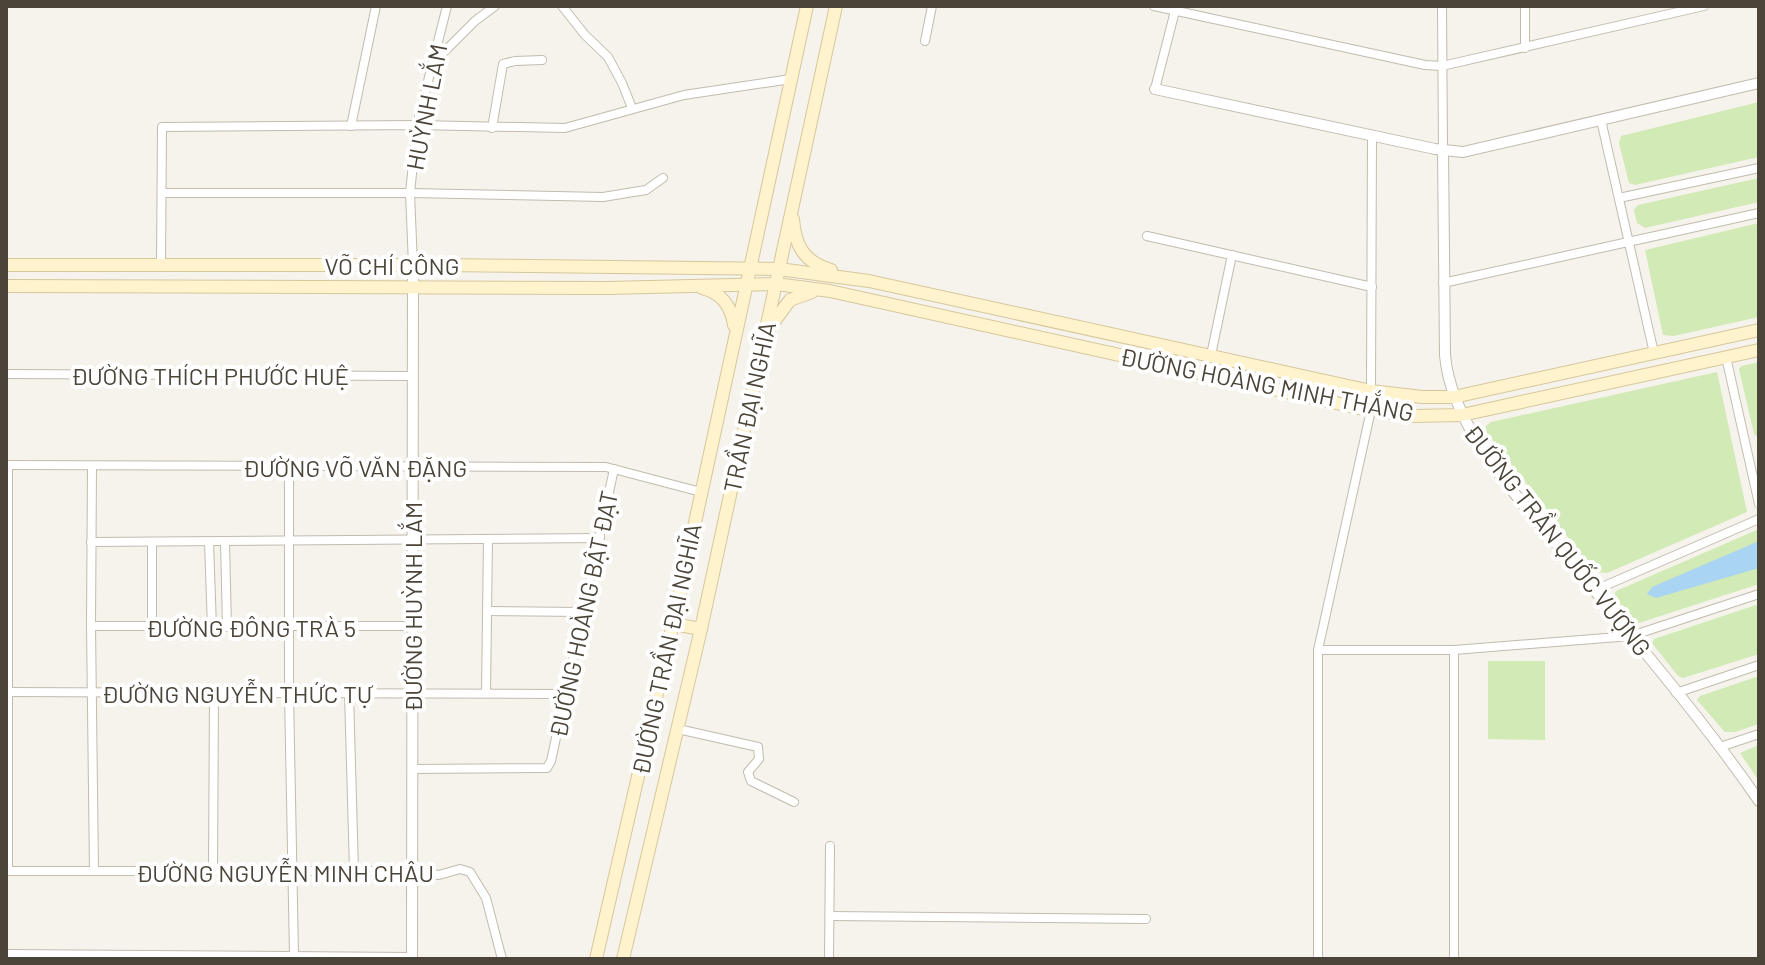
<svg xmlns="http://www.w3.org/2000/svg" width="1765" height="965" font-family="Barlow,sans-serif">
<style>
.green{fill:#d2eab5}
.water{fill:#a9d4f2}
.lines{fill:none;stroke-linecap:round;stroke-linejoin:round}
.minor-casing{stroke:#c2bbae;stroke-width:10}
.tertiary-casing{stroke:#c2bbae;stroke-width:12}
.secondary-casing{stroke:#d6c79b;stroke-width:14}
.minor{stroke:#fff;stroke-width:8}
.tertiary{stroke:#fff;stroke-width:10}
.secondary{stroke:#fff3cd;stroke-width:12}
.labels{text-anchor:middle;dominant-baseline:central;stroke-width:8;stroke-linejoin:round;paint-order:stroke}
.street-label{font-size:24px;fill:#4b4439;stroke:#fff}
</style>
<rect width="100%" height="100%" fill="#f6f3ec"/>
<g class="green">
<path d="M1759,102V157L1635,185L1629,183L1619,143L1621,136Z"/>
<path d="M1759,178V202L1645,228L1637,223L1634,210L1638,205Z"/>
<path d="M1759,223V317L1674,336L1663,335L1645,250Z"/>
<path d="M1759,362V437H1758L1754,434L1739,369L1741,366Z"/>
<path d="M1717,372L1747,512L1607,573L1595,572L1486,432V426L1491,422Z"/>
<path d="M1759,529V584L1639,623L1632,620L1613,597L1616,591Z"/>
<path d="M1759,604V654L1683,678L1678,676L1652,643L1654,639Z"/>
<path d="M1488,661H1545V740L1488,739Z"/>
<path d="M1759,676V724L1735,732H1725L1697,700L1700,696Z"/>
<path d="M1759,745V781L1740,753Z"/>
</g>
<path class="water" d="M1759,541V568L1656,598L1647,594L1652,587Z"/>
<g class="lines">
<defs>
<g id="minor">
<path d="M562,6L585,35L608,57L622,83L632,108"/>
<path d="M1154,6L1425,65L1442,66L1704,6"/>
<path d="M1442,6L1443,151"/>
<path d="M1525,6V48"/>
<path d="M925,41L932,6"/>
<path d="M434,62L475,21L495,6"/>
<path d="M1155,89L1176,7"/>
<path d="M1601,120L1654,353"/>
<path d="M351,126L376,6"/>
<path d="M492,128L503,64L515,61L542,60"/>
<path d="M162,193H410L603,197L646,190L663,178"/>
<path d="M1619,198L1759,168"/>
<path d="M1147,236L1372,287"/>
<path d="M161,265L162,127L417,125L565,128L684,95L791,79"/>
<path d="M413,265L410,193L417,125L447,6"/>
<path d="M1443,283L1759,213"/>
<path d="M1211,355L1232,255"/>
<path d="M1726,357L1759,504"/>
<path d="M6,374L413,376"/>
<path d="M1371,391L1372,136"/>
<path d="M6,465L606,467L701,492"/>
<path d="M8,465V871"/>
<path d="M92,466L91,626L94,871"/>
<path d="M289,466V693L294,955"/>
<path d="M91,542L600,538"/>
<path d="M209,542L212,628"/>
<path d="M225,542L227,627"/>
<path d="M1595,590L1759,519"/>
<path d="M487,611L583,612"/>
<path d="M91,626H412"/>
<path d="M152,627V542"/>
<path d="M1318,650H1454L1631,636L1759,594"/>
<path d="M1454,650V959"/>
<path d="M6,692L564,694"/>
<path d="M349,693L354,871"/>
<path d="M486,693L488,539"/>
<path d="M1676,693L1759,665"/>
<path d="M678,729L758,747L759,759L748,772L751,781L794,802"/>
<path d="M1720,747L1759,734"/>
<path d="M412,769L547,768L551,761L614,469"/>
<path d="M6,871H412L439,875L460,869L470,872L486,898L502,959"/>
<path d="M213,871L214,693"/>
<path d="M830,916L1146,919"/>
<path d="M6,954L411,957"/>
<path d="M829,959L830,846"/>
<path d="M1318,959V650L1371,410"/>
</g>
<g id="tertiary">
<path d="M1155,89L1435,149L1463,152L1759,83"/>
<path d="M1443,151L1445,355C1451,432 1531,511 1578,570C1639,646 1704,721 1759,801"/>
<path d="M412,959L413,265"/>
</g>
<g id="secondary">
<path d="M793,219C795,246 804,262 831,270"/>
<path d="M6,265H436L779,269L869,281L1371,391L1422,397H1454L1759,330"/>
<path d="M6,286L608,288L776,284L830,291L1359,408L1414,416L1462,415L1759,350"/>
<path d="M702,288C721,293 731,305 734,325"/>
<path d="M770,327L790,300L812,292"/>
<path d="M673,624L701,629"/>
<path d="M596,959L673,624L807,6"/>
<path d="M623,959L701,629L836,6"/>
</g>
</defs>
<use href="#minor" class="minor-casing"/>
<use href="#tertiary" class="tertiary-casing"/>
<use href="#secondary" class="secondary-casing"/>
<use href="#minor" class="minor"/>
<use href="#tertiary" class="tertiary"/>
<use href="#secondary" class="secondary"/>
</g>
<g class="labels">
<g class="street-label">
<text transform="translate(426 107) rotate(-79)">HUỲNH LẮM</text>
<text x="392" y="265">VÕ CHÍ CÔNG</text>
<text x="210" y="375">ĐƯỜNG THÍCH PHƯỚC HUỆ</text>
<text transform="translate(1267 384) rotate(11)">ĐƯỜNG HOÀNG MINH THẮNG</text>
<text transform="translate(749 407) rotate(-78)">TRẦN ĐẠI NGHĨA</text>
<text x="355" y="467">ĐƯỜNG VÕ VĂN ĐẶNG</text>
<text transform="translate(1558 540) rotate(52)">ĐƯỜNG TRẦN QUỐC VƯỢNG</text>
<text transform="translate(412 607) rotate(-90)">ĐƯỜNG HUỲNH LẮM</text>
<text transform="translate(583 614) rotate(-78)">ĐƯỜNG HOÀNG BẬT ĐẠT</text>
<text x="251" y="627">ĐƯỜNG ĐÔNG TRÀ 5</text>
<text transform="translate(666 649) rotate(-78)">ĐƯỜNG TRẦN ĐẠI NGHĨA</text>
<text x="237" y="693">ĐƯỜNG NGUYỄN THỨC TỰ</text>
<text x="285" y="872">ĐƯỜNG NGUYỄN MINH CHÂU</text>
</g>
</g>
<rect width="1765" height="965" fill="none" stroke="#4b4439" stroke-width="16"/>
</svg>
